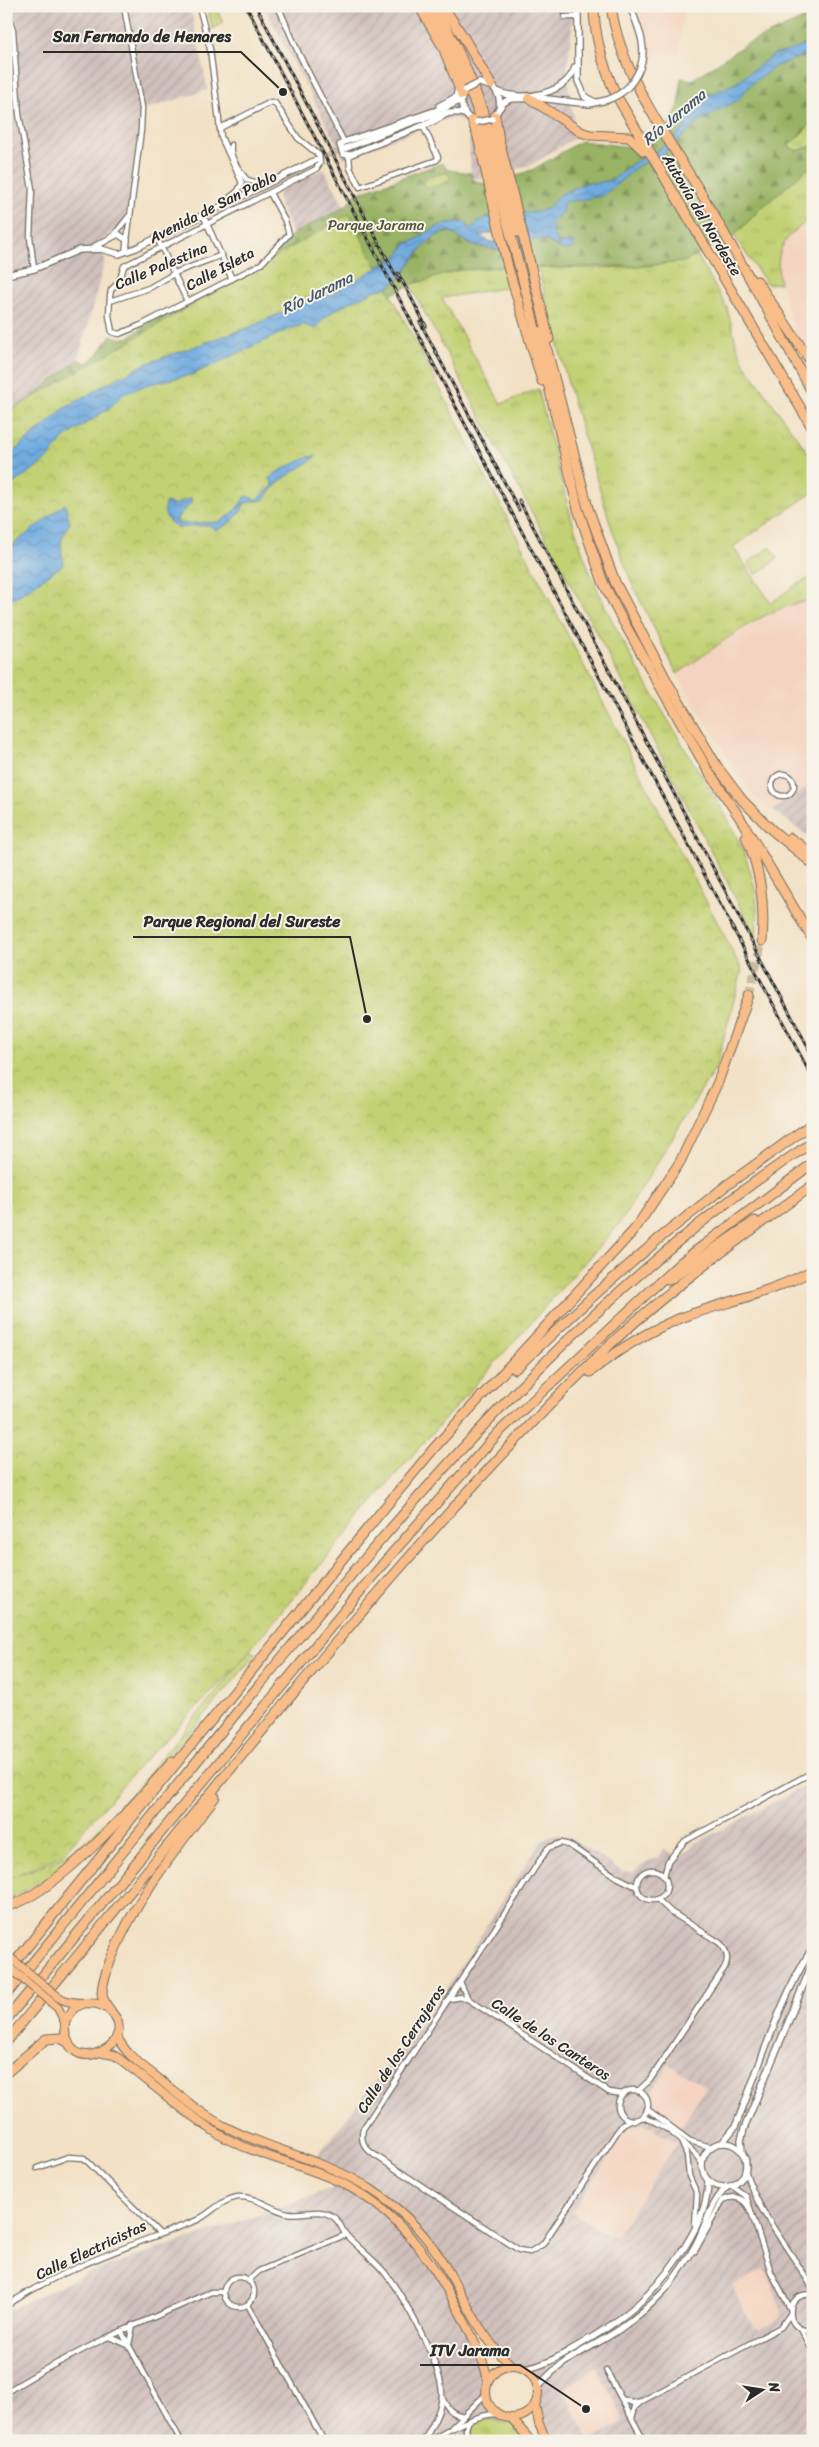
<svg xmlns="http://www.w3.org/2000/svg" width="819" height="2447" font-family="Sriracha,sans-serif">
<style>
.built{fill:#f4d3c0}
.industrial{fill:url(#industrial-furrows);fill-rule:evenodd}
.grass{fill:url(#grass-tufts);stroke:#767e4f}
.forest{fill:url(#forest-firs);stroke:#626f48}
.park{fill:url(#park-crowns);stroke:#767e4f}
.pitch{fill:#c2d173;stroke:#767e4f}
.water{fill:url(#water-waves);stroke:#4e6b86;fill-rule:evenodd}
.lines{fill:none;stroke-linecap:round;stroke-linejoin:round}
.tertiary-tunnel{stroke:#cabda6;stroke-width:5.5;stroke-dasharray:5.5 3;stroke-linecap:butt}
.motorway-tunnel{stroke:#cabda6;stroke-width:9;stroke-dasharray:9 4.5;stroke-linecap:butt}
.minor-casing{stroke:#716b61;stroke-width:7}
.tertiary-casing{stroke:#716b61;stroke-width:8}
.primary-casing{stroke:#716b61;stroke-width:10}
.motorway-casing{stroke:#716b61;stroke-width:11}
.minor{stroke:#fff;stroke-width:4.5}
.tertiary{stroke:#fff;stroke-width:5.5}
.primary{stroke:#f8bd88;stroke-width:8}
.motorway{stroke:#f8bd88;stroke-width:9}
.rail-casing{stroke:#2b2b2b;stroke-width:3}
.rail{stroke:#f7f3e8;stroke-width:1;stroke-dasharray:4;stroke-linecap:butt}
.tertiary-bridge-casing{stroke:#716b61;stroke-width:8;stroke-linecap:butt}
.primary-bridge-casing{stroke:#716b61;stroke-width:10;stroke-linecap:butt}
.tertiary-bridge{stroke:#fff;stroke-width:5.5}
.primary-bridge{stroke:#f8bd88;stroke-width:8}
.labels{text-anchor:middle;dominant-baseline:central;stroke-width:4;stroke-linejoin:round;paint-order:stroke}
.street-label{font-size:15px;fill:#2b2b2b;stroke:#f7f3e8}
.park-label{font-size:15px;fill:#51543d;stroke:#f7f3e8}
.water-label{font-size:16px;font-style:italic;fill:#43586a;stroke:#f7f3e8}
.leader{fill:none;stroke:#2b2b2b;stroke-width:2}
.callout-dot{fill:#2b2b2b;stroke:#f7f3e8;stroke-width:2}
.callout-label{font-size:16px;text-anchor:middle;font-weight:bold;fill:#2b2b2b;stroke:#f7f3e8;stroke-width:4;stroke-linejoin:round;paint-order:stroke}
</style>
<defs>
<pattern id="industrial-furrows" width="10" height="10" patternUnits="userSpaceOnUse" patternTransform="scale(1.25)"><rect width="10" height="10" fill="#d0c0bc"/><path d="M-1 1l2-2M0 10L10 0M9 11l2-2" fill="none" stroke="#b3a5a2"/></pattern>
<pattern id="grass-tufts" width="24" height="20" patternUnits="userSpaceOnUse" patternTransform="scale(1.25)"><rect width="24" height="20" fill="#c2d173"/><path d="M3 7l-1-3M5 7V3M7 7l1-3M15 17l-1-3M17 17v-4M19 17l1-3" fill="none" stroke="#a7b464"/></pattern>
<pattern id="forest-firs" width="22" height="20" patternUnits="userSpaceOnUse" patternTransform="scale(1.25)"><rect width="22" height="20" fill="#99b365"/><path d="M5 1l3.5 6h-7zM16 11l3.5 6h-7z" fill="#7d9253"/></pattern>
<pattern id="park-crowns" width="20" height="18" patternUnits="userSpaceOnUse" patternTransform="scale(1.25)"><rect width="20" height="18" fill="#c2d173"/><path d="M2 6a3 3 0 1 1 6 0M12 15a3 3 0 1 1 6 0" fill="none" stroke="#a7b464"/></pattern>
<pattern id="water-waves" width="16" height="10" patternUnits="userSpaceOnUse" patternTransform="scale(1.25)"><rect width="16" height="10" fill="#70abe0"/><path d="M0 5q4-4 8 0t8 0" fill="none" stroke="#5c8bb6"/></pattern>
</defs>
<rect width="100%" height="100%" fill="#f7f3e8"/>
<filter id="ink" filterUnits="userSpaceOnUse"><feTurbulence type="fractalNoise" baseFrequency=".02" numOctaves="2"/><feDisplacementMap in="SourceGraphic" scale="10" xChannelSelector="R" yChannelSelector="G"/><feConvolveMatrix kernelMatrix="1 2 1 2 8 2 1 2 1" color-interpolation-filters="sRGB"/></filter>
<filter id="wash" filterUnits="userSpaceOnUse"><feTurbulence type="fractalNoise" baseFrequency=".0096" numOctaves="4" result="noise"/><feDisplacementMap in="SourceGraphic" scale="20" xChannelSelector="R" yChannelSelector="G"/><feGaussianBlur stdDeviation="1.12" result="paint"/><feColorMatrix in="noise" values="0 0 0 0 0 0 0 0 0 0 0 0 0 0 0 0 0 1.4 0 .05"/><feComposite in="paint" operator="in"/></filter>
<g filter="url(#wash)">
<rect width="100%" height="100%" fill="#f2e1c5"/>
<g class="built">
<path d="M635,6H685L678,54H649V41Z"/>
<path d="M813,217V374L804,359L784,299L777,267L779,251L789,234Z"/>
<path d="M813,600V783L773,810L756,798L740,778L677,674L762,616L797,602Z"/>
<path d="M669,2063L706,2087L680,2127L656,2110L652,2096L654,2088Z"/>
<path d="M641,2125L651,2127L677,2144L614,2239L572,2212L624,2133L628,2128Z"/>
<path d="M765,2268L782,2311L778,2320L759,2330L755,2329L732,2286Z"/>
<path d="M596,2367L623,2418L622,2423L589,2440L563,2389Z"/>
</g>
<g class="industrial">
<path d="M6,6H190L208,90L139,111V124L128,208L120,226L100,242L105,260L78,360L13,412L6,415Z"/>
<path d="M264,6H574L567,73L576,137L531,165L473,180L471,173L469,136L464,123L458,118H448L344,158Z"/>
<path d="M324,169L345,207L293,234L279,205L278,195L281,190Z"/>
<path d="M813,783V840L773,810Z"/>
<path d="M813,1782V2441H547L535,2405L538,2389L536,2380L525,2369L511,2365L498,2354L418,2230L372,2190L313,2161L442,1996L541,1841L556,1835L568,1836L623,1872H634L641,1865L659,1857L664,1849L679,1859L694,1844ZM669,2064L706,2087L680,2127L656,2110L652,2096L654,2088ZM639,2125L651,2127L677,2144L614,2239L572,2212L624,2133L630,2127ZM765,2268L782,2311L778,2320L759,2330L757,2327L754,2329L732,2286ZM596,2367L623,2418L622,2423L589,2440L563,2389Z"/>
<path d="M343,2184L392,2217L449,2291L488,2381L486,2388L487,2402L498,2414L512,2419L531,2441H6V2311L93,2271L240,2222Z"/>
</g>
<g class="grass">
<path d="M813,122V146L797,151L788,146Z"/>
<path d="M813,164V217C786,236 773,247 780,283L767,284L734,236L760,209Z"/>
<path d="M697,255L727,308L737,346L745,365L813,460V492L733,547L771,603L794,586L813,576V600C761,607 719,646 677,674L632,584L612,529L571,395L538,268C578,267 663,272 697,255Z"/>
<path d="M503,267L510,287L442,298L501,404L538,389C557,461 571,535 603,602C627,652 656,700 684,747C719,806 766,865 756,937L611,660L410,285L459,270Z"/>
<path d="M246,1649L256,1654L195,1727L97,1833L72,1858L44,1880L6,1901V1875C37,1872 64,1859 88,1839L147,1777L152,1768L227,1680Z"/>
<path d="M489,2419L514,2425L526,2441H476L471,2436L473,2426L480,2421Z"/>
</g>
<path class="forest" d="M813,15V122L788,146L797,151L813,146V164L760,209L734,236L684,262L634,266L538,268L517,265L459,270L410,285L313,334L401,278L419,250L432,237L449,231L471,245L505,251L509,231L487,217L478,222L472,229L466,226L467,223C444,219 431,231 412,242H408L396,257L376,268L13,412L78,360L88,363L99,353L111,335C124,342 133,337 142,326L234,281L269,261L293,234L345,207L356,194L442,163L448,170L471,173L473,180L484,184L513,177L534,169L581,141L630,147L669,124L679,105L681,78L692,80L746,44Z"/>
<g class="park">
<path d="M216,8L223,23L213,29L208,12Z"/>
<path d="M443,173H447L450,176L449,181L427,189L424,182L427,178Z"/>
<path d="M349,214L742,970L716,1067L620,1223L401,1468L236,1667L140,1765L62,1855L6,1880V413Z"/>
</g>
<path class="pitch" d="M770,547L778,558L756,575L748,563Z"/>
<g class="water">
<path d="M813,41V52L776,66L751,84L738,100L700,121L663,154L638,166L603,196L564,202L562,212L551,223L553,233L558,243H574V248C556,256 552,233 529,241L527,250L514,255L505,251L471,245L449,231C412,239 407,290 376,290C354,302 330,307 316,329L305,325L292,328L194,374L146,385L124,394L109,408L63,439L48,459L6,489V458L65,408L108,383L145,364L252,326L307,301L326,297L396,257L408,242H412C432,230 443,219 468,223L467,226L472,229L478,222L487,217L499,214L538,212L548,208L561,194L588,182L598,183L614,179L630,165L659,149L673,138L685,127L692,111L709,95L736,83L773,55L795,49ZM504,230L506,232L497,241L491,242L479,236Z"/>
<path d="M316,455L312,460L281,480L263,500L245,503C239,516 230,525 216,530L209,525L177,528C167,521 161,513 166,502L174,505L191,498V503L177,518L178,524L220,522L233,513L246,496L257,500L273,486L270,478C274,472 307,457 316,455Z"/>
<path d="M65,504L70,523C59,538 60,546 64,564L8,603L6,550Z"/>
</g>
</g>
<g filter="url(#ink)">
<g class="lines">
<path class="tertiary-tunnel" d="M318,159L344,149"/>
<path class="motorway-tunnel" d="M749,995L762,941"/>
<defs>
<g id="minor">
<path d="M124,6L142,108L141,130L127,240"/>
<path d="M199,6L210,49L221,137L242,183L238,191L222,204"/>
<path d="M278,6L299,54L344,142"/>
<path d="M6,9L13,31L19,114L32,189L30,237L34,269"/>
<path d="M564,11L567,6"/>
<path d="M565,17H578"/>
<path d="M6,55L16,53"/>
<path d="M220,128L271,102L275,103L298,138L319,155L320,163L316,169L124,266L119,282L111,290L110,296L109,316L112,332L119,334L141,325L261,264L289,234L285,221L270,193"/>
<path d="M231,145C229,157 239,170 247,180L263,184"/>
<path d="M349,155L350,168L360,187L437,160L438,157L423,126"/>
<path d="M203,215L232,279"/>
<path d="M115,234L128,217"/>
<path d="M157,238L187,301"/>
<path d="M110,301L149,288L177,272L222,255"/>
<circle cx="783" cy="785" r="11"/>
<circle cx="652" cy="1885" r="15"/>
<path d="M664,1876L668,1861L685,1841L813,1772"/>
<path d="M460,1982L468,1999"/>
<path d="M450,1999L461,1997L468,1999L609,2092L623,2094"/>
<circle cx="633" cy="2105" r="15"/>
<path d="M638,2091L650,2080L725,1967C729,1958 727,1951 720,1943L671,1912L657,1899"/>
<path d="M647,2109L690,2141L711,2147"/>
<path d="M642,2117C663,2122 690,2146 702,2163"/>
<path d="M630,2120L623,2124L617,2132L543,2244L530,2252L519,2250L373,2154C364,2147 360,2141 363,2129L548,1848L561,1843L569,1845L615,1876L637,1887"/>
<path d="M681,2141L687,2155L689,2176L697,2194L695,2226"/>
<path d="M37,2168L68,2157L84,2158L159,2233"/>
<path d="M745,2170C758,2214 791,2250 813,2289"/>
<path d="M732,2186L746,2196L771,2272L790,2308"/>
<path d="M695,2251L723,2200C734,2195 743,2197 749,2208"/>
<circle cx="239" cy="2292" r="15"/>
<path d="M248,2281L259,2271L345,2235"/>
<path d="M813,2295C783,2290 783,2335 813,2330"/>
<path d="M248,2305L324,2441"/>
<path d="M6,2306C64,2267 131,2246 195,2221C210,2215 221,2199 238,2197C256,2196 271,2210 288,2213C303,2216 318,2207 332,2216C341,2221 341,2230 347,2236C359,2249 374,2259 385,2273C404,2297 440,2362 442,2392C443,2408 431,2427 424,2441"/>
<path d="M801,2329L813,2352"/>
<path d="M121,2331L181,2441"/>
<path d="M110,2337L128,2345"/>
<path d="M129,2344L133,2325"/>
<path d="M606,2370L644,2441"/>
<path d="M6,2392L40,2372L104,2339L211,2292H224"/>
<path d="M442,2397C447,2409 451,2413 463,2416"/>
<path d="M622,2399L633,2403L642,2401L781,2327L790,2314"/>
<path d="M632,2418L635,2407L641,2402"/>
<path d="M451,2428L486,2394"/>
<path d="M430,2441C450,2429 475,2414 498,2414"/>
<path d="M468,2441L466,2429L468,2422"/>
</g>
<g id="tertiary">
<path d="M578,6V81L585,97L595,102"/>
<path d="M630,6C638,27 648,46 640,68"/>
<path d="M479,83L494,87L499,97L500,107"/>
<path d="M497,91C520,103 568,94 575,67"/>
<path d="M464,92C458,104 463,115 474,122"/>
<path d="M439,106L456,97L458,88"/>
<path d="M446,107L344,142L340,145L343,154L349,155L432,122L448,113"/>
<path d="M443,109L461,100"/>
<path d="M493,118L503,103L510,99L539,98L589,104L607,100"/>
<path d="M344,149C371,139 439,106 465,114"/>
<path d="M94,247L118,234L127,240L126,250"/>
<path d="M6,275L34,269L79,250L101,249L119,254L136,248L318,159"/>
<circle cx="724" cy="2165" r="22"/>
<path d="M722,2143L735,2127C760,2067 778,2002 813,1947"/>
<path d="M742,2152L741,2140L744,2129L813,1962"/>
<path d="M525,2369C544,2366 558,2357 574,2348C625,2319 655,2295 686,2245C698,2225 708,2205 708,2181"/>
<path d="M538,2389C552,2363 596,2346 620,2329C636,2318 651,2305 664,2291C676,2277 687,2261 696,2244C706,2225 711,2202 727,2187"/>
</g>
<g id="primary">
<path d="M57,1996C75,2009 92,1997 108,2009C148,2041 62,2087 65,2022L74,2008L83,2004"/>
<path d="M52,2003L58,2008L65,2022"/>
<path d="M117,2036C125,2055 143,2066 159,2079C181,2097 203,2116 230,2129C276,2152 328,2161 372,2190C396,2206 420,2228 437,2253C462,2290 477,2335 511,2365"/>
<path d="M103,2053L114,2055C150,2081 182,2112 220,2135C258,2157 304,2164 344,2184C398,2212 431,2258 459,2311C471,2334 483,2355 488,2381"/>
<circle cx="512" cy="2392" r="26"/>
<path d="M535,2405L539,2424L547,2441"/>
<path d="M512,2419L531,2441"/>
</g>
<g id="motorway">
<path d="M419,6L443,47L462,95"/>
<path d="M427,6L451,49L476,106L528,299L578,509L603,582L618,612L707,769L740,818L813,940"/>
<path d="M434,6C478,78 496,152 517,232"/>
<path d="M443,6L464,38L491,85"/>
<path d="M594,6C594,37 604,68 616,95L813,429"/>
<path d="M611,6C621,77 670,140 705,200C742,264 778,328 813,394"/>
<path d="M529,98L581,132L590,135L629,137L644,151"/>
<path d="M495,116L499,140L549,339"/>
<path d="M472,120L478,137L508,267L542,381"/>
<path d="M757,281L813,365"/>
<path d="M542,331L588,508L615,582L668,683L718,768L743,801L772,830L813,864"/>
<path d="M746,837C761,870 765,904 762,941"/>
<path d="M790,838L813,854"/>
<path d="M669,1280L755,1221"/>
<path d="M515,1369L591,1298L661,1237L727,1185L813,1123"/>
<path d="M590,1372C619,1349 651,1329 686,1316C729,1301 773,1292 813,1270"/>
<path d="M6,1907C59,1892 135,1804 172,1762"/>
<path d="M6,1973L357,1541L435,1447L635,1229L680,1162L718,1082L749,995"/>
<path d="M6,1995C104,1876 200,1756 299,1637C451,1454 611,1273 813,1142"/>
<path d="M110,2010C106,2005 102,2000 102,1993C102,1982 107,1970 111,1959C135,1899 176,1849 215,1797"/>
<path d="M6,2020L382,1565L499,1432L680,1263L813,1163"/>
<path d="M6,2042C199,1812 381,1571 595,1359C661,1294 738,1240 813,1185"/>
<path d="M6,2073L46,2039L60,2038L68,2042"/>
</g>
</defs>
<use href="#minor" class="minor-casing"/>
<use href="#tertiary" class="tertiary-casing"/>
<use href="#primary" class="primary-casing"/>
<use href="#motorway" class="motorway-casing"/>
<use href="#minor" class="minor"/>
<use href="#tertiary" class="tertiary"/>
<use href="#primary" class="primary"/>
<use href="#motorway" class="motorway"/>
<defs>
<g id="rail">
<path d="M246,6L478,449L813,1079"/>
<path d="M256,6L399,282"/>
<path d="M398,273L426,326"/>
<path d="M420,322L519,510"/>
<path d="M519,500L813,1057"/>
</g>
</defs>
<use href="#rail" class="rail-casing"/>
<use href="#rail" class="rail"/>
<defs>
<g id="tertiary-bridge">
<path d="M465,90L479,83"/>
<path d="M607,100C624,94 633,84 640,68"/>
<path d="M477,122L492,119"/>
</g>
<g id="primary-bridge">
<path d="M8,1956L57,1996"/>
<path d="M6,1965L52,2003"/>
</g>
</defs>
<use href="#tertiary-bridge" class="tertiary-bridge-casing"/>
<use href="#primary-bridge" class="primary-bridge-casing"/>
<use href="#tertiary-bridge" class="tertiary-bridge"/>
<use href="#primary-bridge" class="primary-bridge"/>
</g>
</g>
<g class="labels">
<g class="street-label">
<text transform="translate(213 207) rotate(-27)">Avenida de San Pablo</text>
<text transform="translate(702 215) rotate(59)">Autovía del Nordeste</text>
<text transform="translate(161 266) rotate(-23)">Calle Palestina</text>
<text transform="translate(220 269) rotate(-28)">Calle Isleta</text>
<text transform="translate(551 2039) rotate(33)">Calle de los Canteros</text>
<text transform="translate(401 2049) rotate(-57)">Calle de los Cerrajeros</text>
<text transform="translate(91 2250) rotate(-25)">Calle Electricistas</text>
</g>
<g class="park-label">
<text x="376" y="225">Parque Jarama</text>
</g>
<g class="water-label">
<text transform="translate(674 117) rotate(-40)">Río Jarama</text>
<text transform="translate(317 293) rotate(-26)">Río Jarama</text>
</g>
</g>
<path class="leader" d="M283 92L241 52H43M367 1019L350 937H133M586 2409L520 2365H420"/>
<g class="callout-dot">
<circle cx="283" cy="92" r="5"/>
<circle cx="367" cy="1019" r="5"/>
<circle cx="586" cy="2409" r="5"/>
</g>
<g class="callout-label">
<text x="142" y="42">San Fernando de Henares</text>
<text x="242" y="927">Parque Regional del Sureste</text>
<text x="470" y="2356">ITV Jarama</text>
</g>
<rect width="819" height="2447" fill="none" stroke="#f7f3e8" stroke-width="25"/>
<g transform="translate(762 2390) rotate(78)" stroke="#f7f3e8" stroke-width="4" paint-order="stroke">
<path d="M0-4L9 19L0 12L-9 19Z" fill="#2b2b2b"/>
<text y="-8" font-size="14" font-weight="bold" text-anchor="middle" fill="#2b2b2b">N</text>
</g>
</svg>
